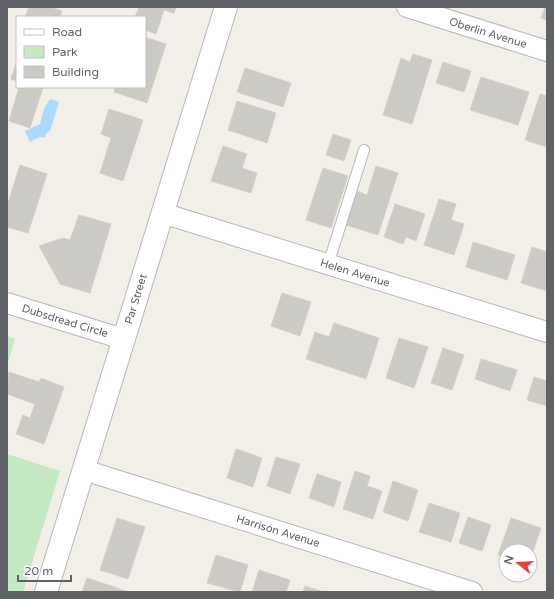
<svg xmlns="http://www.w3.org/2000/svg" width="554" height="599" font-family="'Varela Round',sans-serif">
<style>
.green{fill:#c5e8c5}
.water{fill:#aadaff}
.building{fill:#cccac5;stroke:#d6d1c6}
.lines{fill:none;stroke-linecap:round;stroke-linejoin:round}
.service-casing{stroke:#b5b8bc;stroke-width:12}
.minor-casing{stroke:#b5b8bc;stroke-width:22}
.tertiary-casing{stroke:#b5b8bc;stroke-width:24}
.service{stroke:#fff;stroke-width:10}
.minor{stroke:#fff;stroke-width:20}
.tertiary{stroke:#fff;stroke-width:22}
.labels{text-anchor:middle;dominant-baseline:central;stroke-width:3;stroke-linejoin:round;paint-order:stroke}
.street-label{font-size:11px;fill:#5f6368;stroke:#fff}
</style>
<rect width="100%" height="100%" fill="#f1efe8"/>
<g class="green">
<path d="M7,336L15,339L7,366Z"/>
<path d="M7,454L60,471L23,592H7Z"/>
</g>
<path class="water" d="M50,99L59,102L50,131L46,133L45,138L40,137L30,142L25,131L40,124L44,109Z"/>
<g class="building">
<path d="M29,7H50L62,11L60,17H25Z"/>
<path d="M139,7H176L174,13L164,10L156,34L145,30V17H135Z"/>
<path d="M545,7H547V20L541,18Z"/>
<path d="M145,37L166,44L147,103L114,92L115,87H145Z"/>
<path d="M413,54L432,60L412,124L383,115L401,58L410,62Z"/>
<path d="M17,60V81L11,79Z"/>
<path d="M443,62L471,71L464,92L436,83Z"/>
<path d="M245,68L291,83L283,107L237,92Z"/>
<path d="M481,77L529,92L518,125L470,110Z"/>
<path d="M19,87H43L30,128L9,121Z"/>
<path d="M540,94L547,96V147L525,140Z"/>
<path d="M237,101L276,113L267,143L228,130Z"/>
<path d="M109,109L143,120L123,181L100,173L111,138L101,134Z"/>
<path d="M333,134L351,140L344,161L326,155Z"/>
<path d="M223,146L247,154L242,168L257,173L251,193L211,181Z"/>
<path d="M20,165L47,174L28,233L7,227V206Z"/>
<path d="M376,166L398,173L378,235L343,224L354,190L367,195Z"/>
<path d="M323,168L348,176L331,228L306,220Z"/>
<path d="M439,199L456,204L451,220L464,224L454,255L424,245Z"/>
<path d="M395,204L425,214L416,241L406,237L403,244L384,237Z"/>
<path d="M79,215L111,224L90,293L60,284L39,246L63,238L70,240Z"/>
<path d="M473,242L515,255L507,280L466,267Z"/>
<path d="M532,247L547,252V291L521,283Z"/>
<path d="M282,293L311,302L300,336L271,326Z"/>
<path d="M334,323L379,338L366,379L306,359L315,332L329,337Z"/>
<path d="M399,338L428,347L414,388L386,378Z"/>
<path d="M443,348L464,355L452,390L431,383Z"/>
<path d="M481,359L517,370L510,391L475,379Z"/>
<path d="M9,372L39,382L41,378L64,387L44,444L16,434L23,415L30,418L35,404L7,394Z"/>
<path d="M534,377L547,381V406L527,400Z"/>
<path d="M236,449L262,458L253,487L227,478Z"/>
<path d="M276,457L300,464L290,494L267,486Z"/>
<path d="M355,471L370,476L367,486L382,491L373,519L343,509Z"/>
<path d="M317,474L341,482L334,507L309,498Z"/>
<path d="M393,481L418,490L408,521L383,512Z"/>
<path d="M429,503L460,513L451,542L419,532Z"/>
<path d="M468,517L491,525L482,551L459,543Z"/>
<path d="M117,518L145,527L128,579L100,570Z"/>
<path d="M511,518L541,528L530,560V551H506V558L498,555Z"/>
<path d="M216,555L248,565L240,592L207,583Z"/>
<path d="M259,570L290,580L286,592H252Z"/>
<path d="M87,578L126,591V592H82Z"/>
<path d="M305,586L324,592H303Z"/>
</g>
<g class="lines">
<defs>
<path id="service" d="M328,265L364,150"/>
<g id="minor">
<path d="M407,7L547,51"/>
<path d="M162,213L547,332"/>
<path d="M7,303L123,339"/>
<path d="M84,470L472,592"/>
</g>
<path id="tertiary" d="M46,592L226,7"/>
</defs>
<use href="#service" class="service-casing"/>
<use href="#minor" class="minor-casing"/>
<use href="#tertiary" class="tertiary-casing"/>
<use href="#service" class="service"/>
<use href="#minor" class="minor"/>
<use href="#tertiary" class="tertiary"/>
</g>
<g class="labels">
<g class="street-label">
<text transform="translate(488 33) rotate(17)">Oberlin Avenue</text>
<text transform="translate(355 273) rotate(17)">Helen Avenue</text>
<text transform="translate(136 299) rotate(-73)">Par Street</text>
<text transform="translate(65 321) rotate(17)">Dubsdread Circle</text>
<text transform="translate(278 531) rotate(17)">Harrison Avenue</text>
</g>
</g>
<rect width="554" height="599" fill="none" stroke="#5f6368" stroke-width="16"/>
<rect x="16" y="16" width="130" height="72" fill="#ffffff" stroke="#bfc1c3"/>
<rect x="24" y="29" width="20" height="6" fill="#ffffff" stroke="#bfc1c3"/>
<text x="52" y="36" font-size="12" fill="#5f6368">Road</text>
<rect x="24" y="46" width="20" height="12" fill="#c5e8c5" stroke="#bfc1c3"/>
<text x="52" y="56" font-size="12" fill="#5f6368">Park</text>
<rect x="24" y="66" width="20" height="12" fill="#cccac5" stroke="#bfc1c3"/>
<text x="52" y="76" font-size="12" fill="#5f6368">Building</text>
<g transform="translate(518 563) rotate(288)"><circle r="19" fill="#ffffff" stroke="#bfc1c3"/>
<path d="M0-3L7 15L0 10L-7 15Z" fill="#ea4335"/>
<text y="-6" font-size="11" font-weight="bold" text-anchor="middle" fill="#5f6368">N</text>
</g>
<path d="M18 575v6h53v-6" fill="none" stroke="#5f6368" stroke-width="2"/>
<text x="24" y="575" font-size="12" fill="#5f6368" stroke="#ffffff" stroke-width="3" paint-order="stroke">20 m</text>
</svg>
